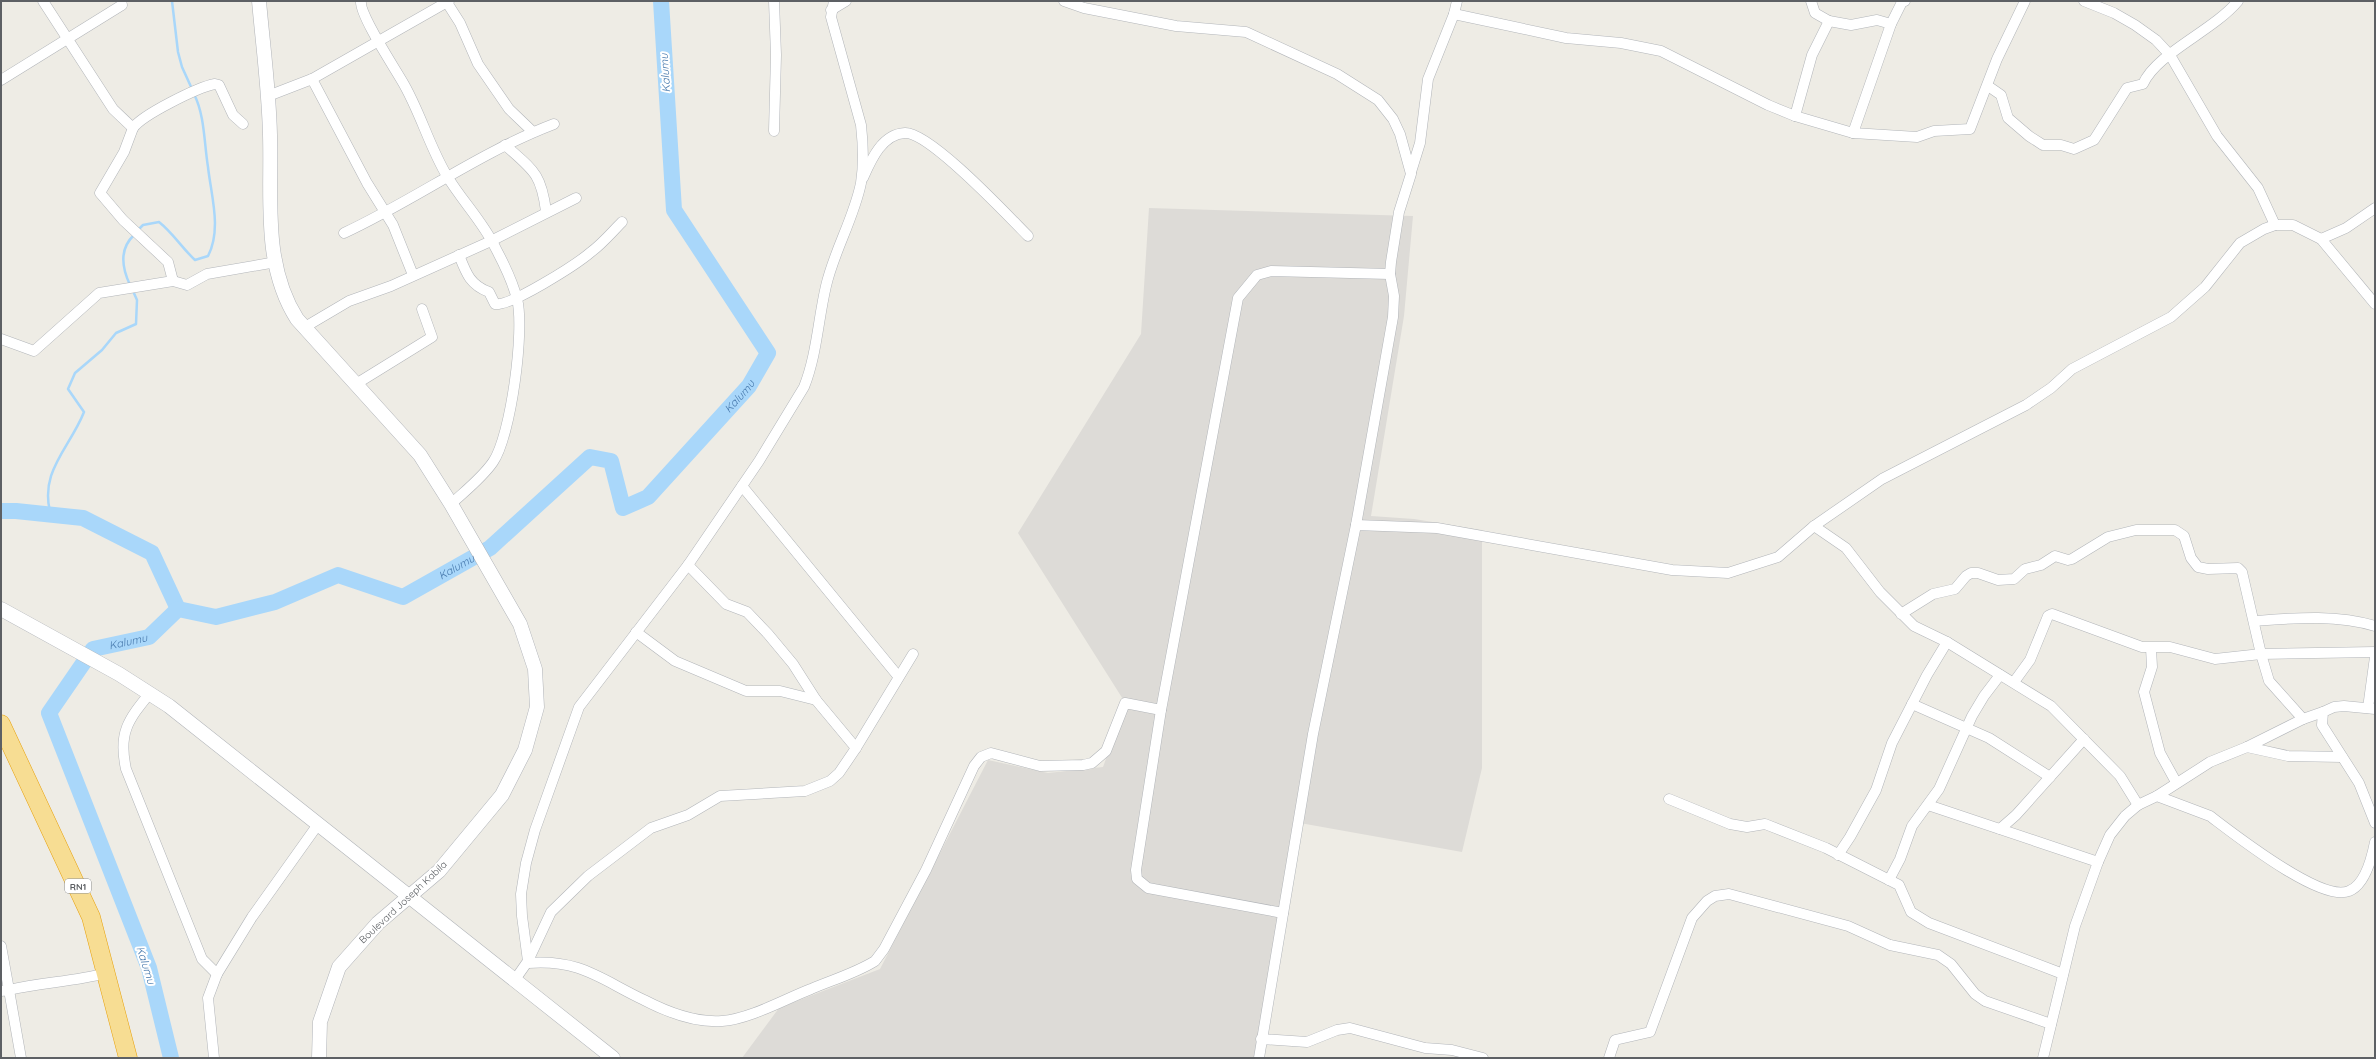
<svg xmlns="http://www.w3.org/2000/svg" width="2376" height="1059" font-family="Quicksand,sans-serif">
<style>
.industrial{fill:#dddbd7}
.lines{fill:none;stroke-linecap:round;stroke-linejoin:round}
.stream{stroke:#a9d7fa;stroke-width:2.5}
.river{stroke:#a9d7fa;stroke-width:16}
.street-casing{stroke:#b2b5b9;stroke-width:11}
.secondary-casing{stroke:#b1b4b9;stroke-width:15}
.highway-casing{stroke:#e7a10d;stroke-width:19}
.street{stroke:#fff;stroke-width:10}
.secondary{stroke:#fff;stroke-width:14}
.highway{stroke:#f7dd93;stroke-width:18}
.labels{text-anchor:middle;dominant-baseline:central;stroke-width:4;stroke-linejoin:round;paint-order:stroke}
.shield{fill:#fff;stroke:#8e9092;stroke-width:1}
.shield-label{font-size:9px;font-weight:bold;fill:#5d6064}
.street-label{font-size:10px;fill:#5d6064;stroke:#fff}
.water-label{font-size:11px;font-style:italic;fill:#4678ac;stroke:#fff}
</style>
<rect width="100%" height="100%" fill="#eeece5"/>
<path class="industrial" d="M1149,208L1413,216L1404,316L1371,516L1414,519L1482,530V768L1462,852L1300,823L1254,1058H742L779,1008L880,969L988,760L1048,773L1103,767L1126,704L1018,533L1141,334Z"/>
<g class="lines">
<g class="stream">
<path d="M172,1L178,52L182,67L192,89"/>
<path d="M137,231L143,225L159,222C173,233 182,248 195,260L208,256C222,229 211,195 208,167C204,143 205,116 194,94"/>
<path d="M130,285C122,268 119,249 134,235"/>
<path d="M51,515C38,472 70,448 84,412L68,389L75,373L102,350L116,333L136,324L137,300L133,291"/>
</g>
<g class="river">
<path d="M1,511H16L83,518L152,553L178,609"/>
<path id="s1" d="M171,1058L149,968L49,713L93,649L149,637L178,609L216,617L275,602L338,575L403,597L490,548L590,457L611,461L623,508L648,497L749,386L768,353L674,210L661,1"/>
</g>
<defs>
<g id="street">
<path d="M43,1L113,109L133,128C142,115 198,87 215,84L219,85L233,115L243,124"/>
<path d="M361,1C359,14 394,67 402,81C420,111 429,146 447,176C462,201 484,223 496,249C504,264 513,283 517,299C525,329 511,436 493,462C482,478 465,491 451,504"/>
<path d="M446,1L460,23L478,64L509,109L533,132"/>
<path d="M774,1L776,55L774,131"/>
<path d="M1064,1L1084,8L1176,26L1246,32L1337,74L1378,100L1393,119L1400,134L1411,174L1399,212L1391,262L1390,274L1394,296L1393,317L1356,525"/>
<path d="M1905,1L1902,2L1891,24L1853,133L1917,137L1934,131L1970,129L1997,59L2025,1"/>
<path d="M2084,1L2114,13L2135,25L2156,40L2170,55L2217,136L2258,188L2275,225"/>
<path d="M831,10L846,1"/>
<path d="M1454,14L1566,38L1621,43L1661,51L1768,105L1795,116L1853,133"/>
<path d="M1829,21L1851,25L1877,20L1891,24"/>
<path d="M312,79L367,183L393,225L413,275"/>
<path d="M1,80L122,5"/>
<path d="M1988,86L2001,95L2008,118L2029,136L2043,145H2061L2074,149L2094,140L2127,88L2143,84C2157,53 2213,31 2238,1"/>
<path d="M268,96L312,79L449,1"/>
<path d="M1795,116L1812,55L1829,21L1815,13L1811,1"/>
<path d="M133,128L124,152L100,193L123,220L168,262L173,281"/>
<path d="M505,145C533,170 541,173 546,211"/>
<path d="M1411,172L1420,143L1428,79L1454,14L1457,1"/>
<path d="M863,178C871,160 882,134 905,133C930,132 1008,216 1028,236"/>
<path d="M344,233C417,199 478,153 554,124"/>
<path d="M2321,239L2346,228L2375,208"/>
<path d="M459,255C466,273 470,285 489,292L495,304C510,307 577,264 591,252C602,244 612,232 622,222"/>
<path d="M305,327L349,301L391,286L491,241L576,198"/>
<path d="M1,339L34,351L99,293L173,281L187,285L207,274L276,262"/>
<path d="M356,384L432,337L422,309"/>
<path d="M742,486L898,676"/>
<path d="M1814,526L1846,548L1880,592L1914,626L1947,642L2051,706L2120,776L2138,805"/>
<path d="M688,565L726,604L747,612L768,634L793,664L816,700"/>
<path d="M1901,614L1933,594L1955,589L1966,576L1971,573H1978L1998,580L2014,579L2025,569L2041,565L2055,556L2068,560L2072,559L2108,537L2136,530H2175L2184,536L2191,558L2198,567L2208,569L2238,568L2242,572L2261,654L2375,652"/>
<path d="M2255,621C2294,618 2337,614 2375,626"/>
<path d="M636,632L675,661L746,691H780L816,700L856,748"/>
<path d="M2151,648L2152,667L2144,692L2160,753L2176,782"/>
<path d="M2014,682L2030,660L2048,616L2052,614L2142,647H2170L2215,659L2261,654L2269,681L2303,719L2323,712"/>
<path d="M150,693C128,720 118,733 126,769L202,959L217,974L252,917L319,823"/>
<path d="M1912,704L1989,738L2050,777"/>
<path d="M2368,708L2375,657"/>
<path d="M2375,709L2344,706L2334,707L2323,712L2322,725L2359,783L2375,823"/>
<path d="M2247,747L2288,756L2342,757"/>
<path d="M2157,796L2210,762L2247,747L2303,719"/>
<path d="M1669,799L1730,824L1747,827L1765,824L1826,848L1899,885L1911,912L1929,923L2063,974"/>
<path d="M1928,805L2098,862"/>
<path d="M2000,829L2016,815L2084,739"/>
<path d="M1838,855L1850,837L1876,790L1892,743L1927,675L1947,642"/>
<path d="M1889,880L1900,859L1912,826L1939,789L1972,716L1984,696L2000,675"/>
<path d="M1283,913L1148,888L1137,879L1136,870L1161,710L1238,298L1257,275L1271,271L1390,274"/>
<path d="M1,946L9,990C41,982 74,982 106,973"/>
<path d="M528,961L551,912L588,876L651,828L688,815L720,796L805,791L830,781L839,773L856,748L913,654"/>
<path d="M528,963C580,959 600,979 644,1000C667,1012 696,1023 722,1021C750,1019 785,999 811,989C832,980 856,973 875,961L884,949L926,870L974,766L981,757L991,753L1040,766L1083,765L1092,763L1106,751L1125,703L1161,710"/>
<path d="M514,981L528,961L522,916L521,894L526,863L535,830L579,707L688,565L759,461L804,387C817,354 818,320 826,286C834,251 854,218 861,183C864,164 863,143 861,125L831,17L834,1"/>
<path d="M1,991L9,990L21,1058"/>
<path d="M1261,1039L1307,1042L1337,1030L1350,1028L1425,1048L1452,1050L1483,1058"/>
<path d="M214,1058L208,998L217,974"/>
<path d="M1259,1058L1313,734L1356,525L1437,528L1672,570L1728,573L1778,557L1814,526L1882,479L2026,405L2051,388L2072,369L2171,317L2205,287L2240,243L2264,229L2275,225H2293L2321,239L2375,304"/>
<path d="M1609,1058L1615,1040L1650,1032L1692,918L1707,901L1715,896L1729,894L1848,926L1890,945L1938,955L1951,964L1975,994L1985,1001L2051,1024"/>
<path d="M2043,1058L2075,926L2098,862L2110,835L2125,816L2138,805L2157,796L2210,816C2234,834 2321,903 2349,891C2365,885 2372,857 2375,842"/>
</g>
<g id="secondary">
<path d="M259,1C263,46 269,90 270,135C272,197 262,264 297,319L420,455L451,504L520,624L535,669L537,707L525,750L502,795L439,871L378,923L339,967L320,1022L319,1058"/>
<path d="M1,609L119,674L169,706L613,1058"/>
</g>
<path id="highway" d="M1,724L91,917L128,1058"/>
</defs>
<use href="#street" class="street-casing"/>
<use href="#secondary" class="secondary-casing"/>
<use href="#highway" class="highway-casing"/>
<use href="#street" class="street"/>
<use href="#secondary" class="secondary"/>
<use href="#highway" class="highway"/>
</g>
<g class="labels">
<rect class="shield" x="65" y="879" width="26" height="14" rx="3"/>
<g class="shield-label">
<text x="78" y="886">RN1</text>
</g>
<g class="street-label">
<text transform="translate(403 902) rotate(-43)">Boulevard Joseph Kabila</text>
</g>
<g class="water-label">
<text transform="translate(665 73) rotate(-94)">Kalumu</text>
<text stroke="none"><textPath href="#s1" startOffset="1247">Kalumu</textPath></text>
<text stroke="none"><textPath href="#s1" startOffset="840">Kalumu</textPath></text>
<text stroke="none"><textPath href="#s1" startOffset="480">Kalumu</textPath></text>
<text transform="translate(146 965) rotate(72)">Kalumu</text>
</g>
</g>
<rect width="2376" height="1059" fill="none" stroke="#5d6064" stroke-width="4"/>
</svg>
